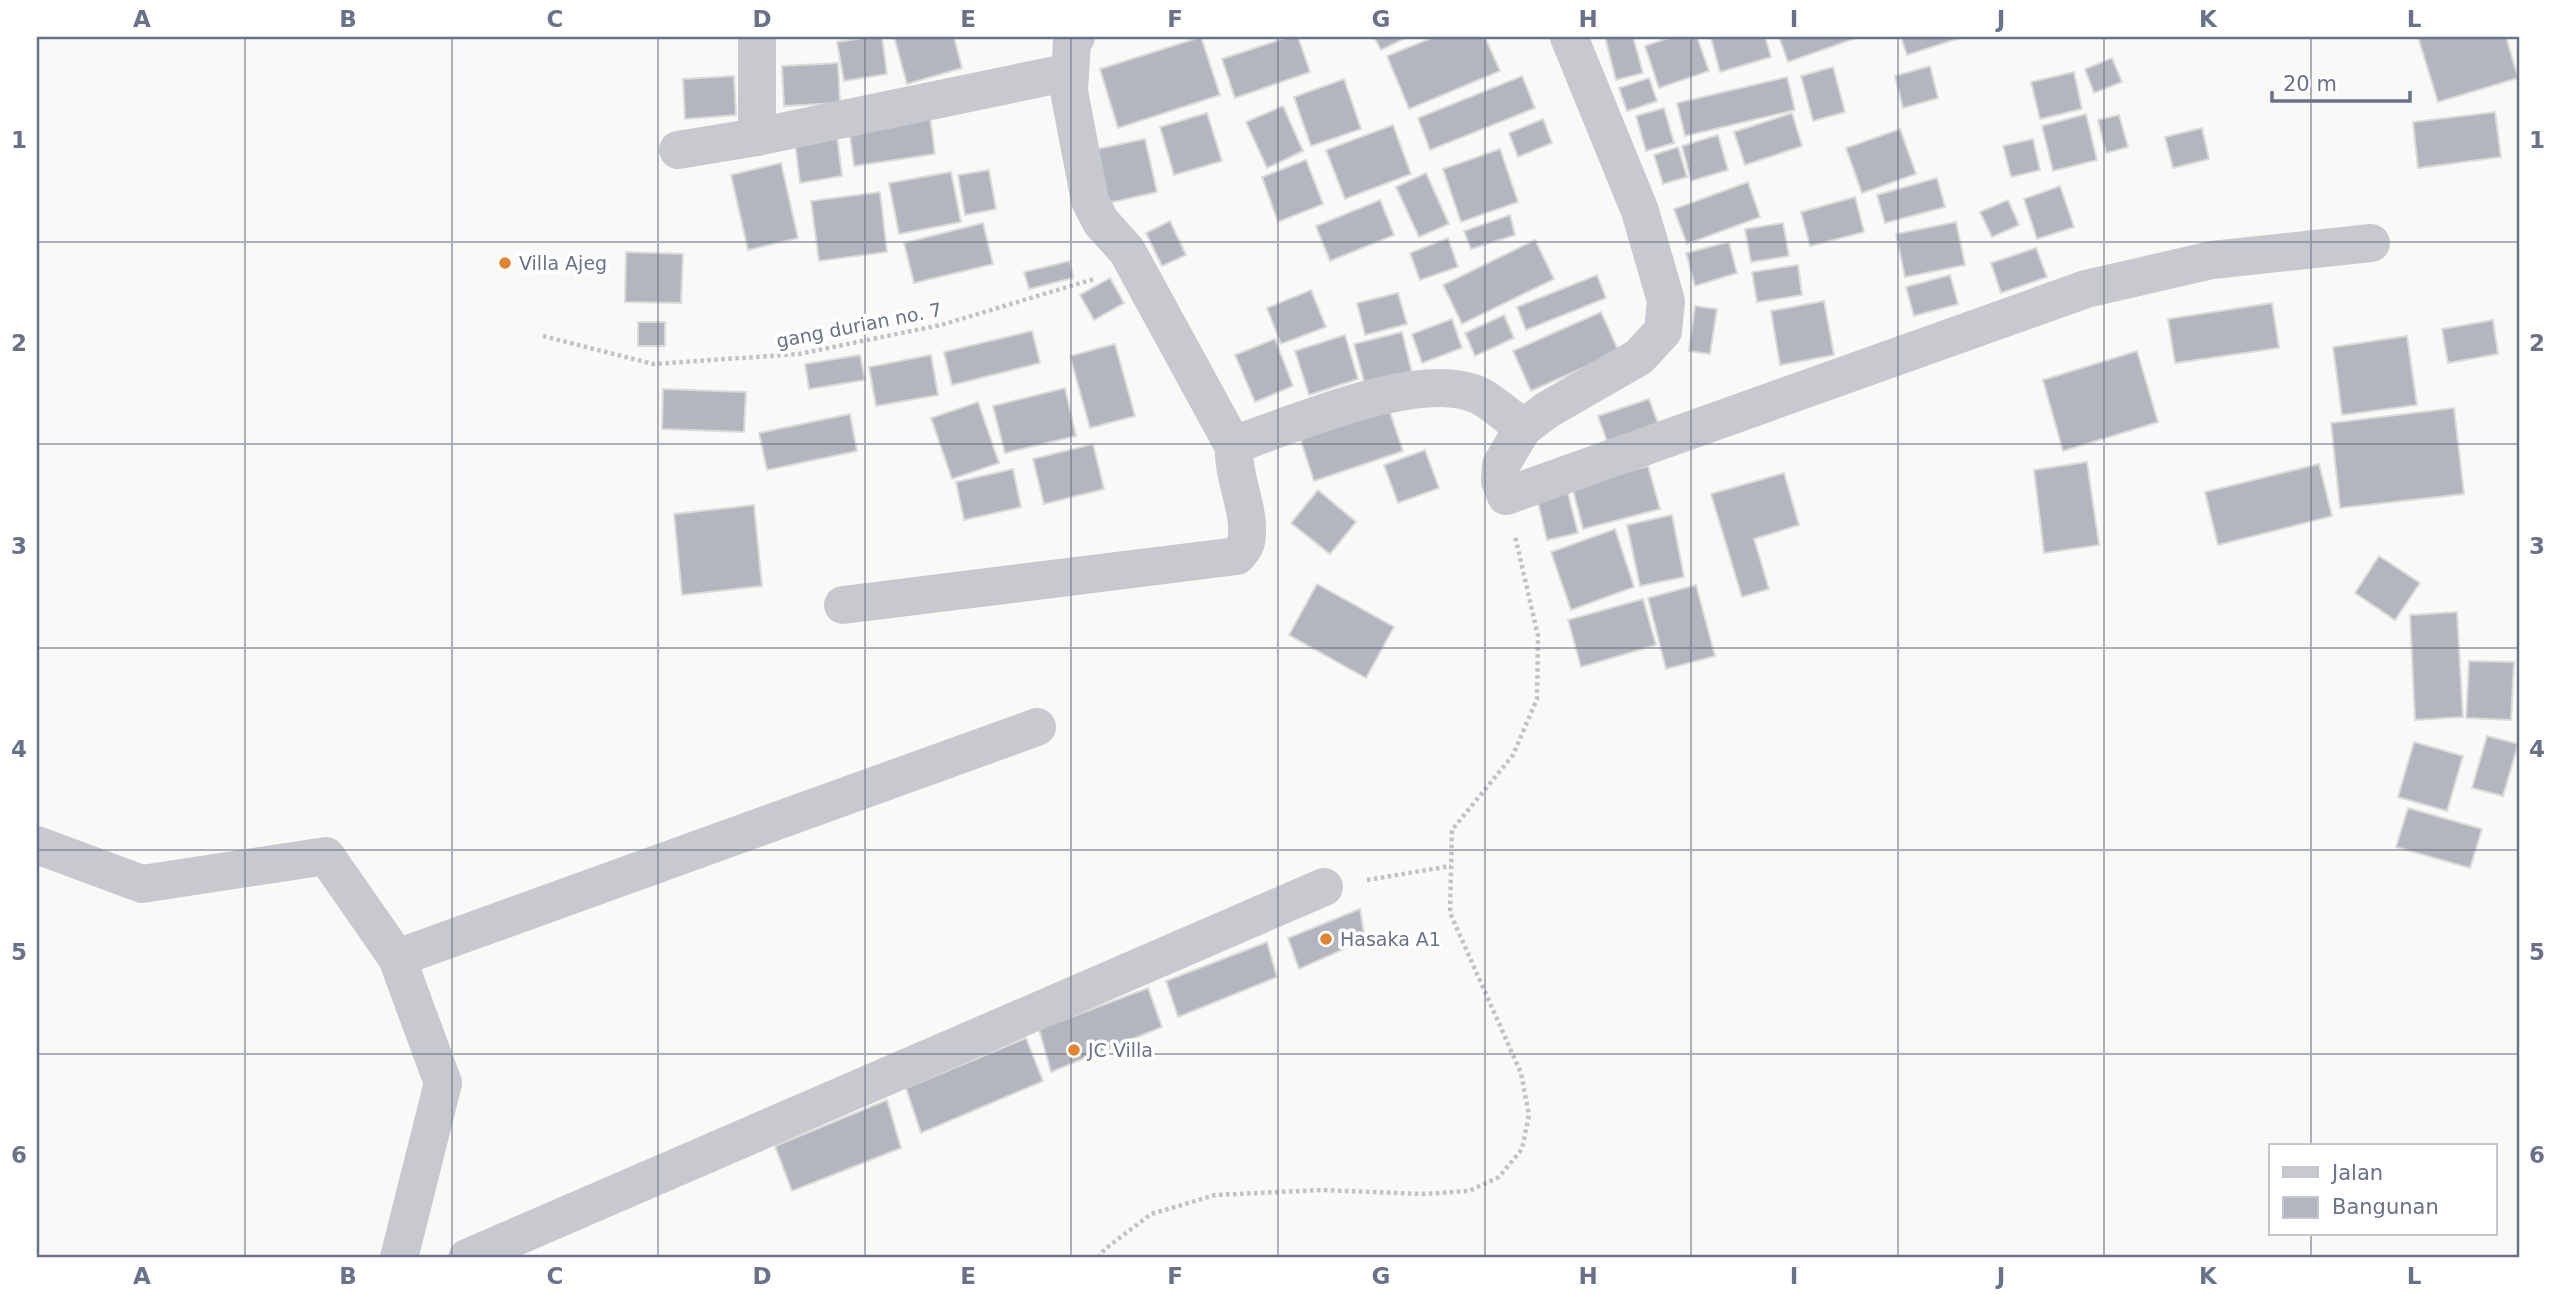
<svg xmlns="http://www.w3.org/2000/svg" width="2556" height="1295" font-family="'DejaVu Sans',sans-serif">
<style>
.building{fill:#b3b6bf;stroke:#dbdbd9;stroke-width:2}
.lines{fill:none;stroke-linecap:round;stroke-linejoin:round}
.path{stroke:#c1c2c5;stroke-width:4.5;stroke-dasharray:3.5 3.5;stroke-linecap:butt}
.minor{stroke:#c7c9ce;stroke-width:38}
.grid{fill:none;stroke:#697288;stroke-width:2;stroke-opacity:0.55}
.poi-dot{fill:#e2842f;stroke:#fff;stroke-width:2.5}
.labels{text-anchor:middle;dominant-baseline:central;stroke-width:7;stroke-linejoin:round;paint-order:stroke}
.poi-label{font-size:19px;fill:#697288;stroke:#fff;text-anchor:start}
.street-label{font-size:19px;fill:#697288;stroke:#fff}
.neatline{fill:none;stroke:#697288;stroke-width:2.5}
.grid-label{font-size:23px;text-anchor:middle;font-weight:bold;fill:#697288}
</style>
<rect width="100%" height="100%" fill="#f9f9f7"/>
<g class="building">
<path d="M870,37H882L887,74L844,81L837,42Z"/>
<path d="M894,37H954L962,68L907,84Z"/>
<path d="M1201,37L1220,95L1118,128L1100,69Z"/>
<path d="M1288,37H1298L1310,72L1235,98L1222,59Z"/>
<path d="M1374,37H1408L1381,50Z"/>
<path d="M1434,37H1485L1500,71L1409,109L1387,56Z"/>
<path d="M1605,37H1633L1643,73L1616,80Z"/>
<path d="M1671,37H1697L1709,71L1659,88L1645,46Z"/>
<path d="M1715,37H1765L1771,57L1720,72L1711,38Z"/>
<path d="M1779,37H1859L1788,62Z"/>
<path d="M1901,37H1963L1907,55Z"/>
<path d="M2418,37H2506L2518,78L2438,102Z"/>
<path d="M2112,58L2122,82L2094,93L2085,69Z"/>
<path d="M838,63L840,103L784,106L782,66Z"/>
<path d="M1930,66L1938,98L1903,108L1895,76Z"/>
<path d="M1833,67L1845,112L1813,121L1801,76Z"/>
<path d="M2074,72L2082,109L2040,119L2031,82Z"/>
<path d="M734,76L736,115L685,119L683,79Z"/>
<path d="M1522,76L1535,108L1430,150L1418,118Z"/>
<path d="M1787,77L1795,110L1685,136L1677,103Z"/>
<path d="M1649,78L1657,101L1627,111L1619,88Z"/>
<path d="M1344,79L1361,129L1311,146L1294,97Z"/>
<path d="M1283,106L1303,151L1267,168L1246,122Z"/>
<path d="M1664,108L1674,143L1646,151L1636,116Z"/>
<path d="M929,109L935,154L854,166L848,121Z"/>
<path d="M2495,112L2501,157L2418,168L2413,122Z"/>
<path d="M1207,113L1222,161L1174,175L1160,127Z"/>
<path d="M1792,113L1802,146L1745,165L1734,132Z"/>
<path d="M2086,114L2097,160L2053,171L2042,126Z"/>
<path d="M2119,115L2128,147L2106,153L2098,120Z"/>
<path d="M1543,119L1552,143L1518,157L1509,133Z"/>
<path d="M1393,125L1411,174L1345,199L1326,150Z"/>
<path d="M2202,128L2209,159L2173,168L2165,137Z"/>
<path d="M1900,129L1916,174L1862,193L1846,148Z"/>
<path d="M1718,135L1728,170L1691,181L1682,146Z"/>
<path d="M837,136L842,176L800,183L795,142Z"/>
<path d="M1145,139L1157,192L1100,205L1088,151Z"/>
<path d="M2033,139L2040,170L2011,177L2003,146Z"/>
<path d="M1678,147L1687,177L1663,184L1654,155Z"/>
<path d="M1500,149L1518,202L1461,222L1443,169Z"/>
<path d="M1306,160L1323,204L1278,222L1262,177Z"/>
<path d="M781,163L798,238L748,250L731,175Z"/>
<path d="M989,170L996,209L965,215L958,175Z"/>
<path d="M951,172L961,222L899,234L889,183Z"/>
<path d="M1426,173L1449,224L1419,237L1396,187Z"/>
<path d="M1937,178L1945,207L1885,223L1877,195Z"/>
<path d="M1748,182L1760,217L1687,244L1674,209Z"/>
<path d="M2060,186L2074,227L2037,239L2024,199Z"/>
<path d="M880,192L887,252L819,261L811,201Z"/>
<path d="M1855,197L1864,232L1810,246L1801,212Z"/>
<path d="M1380,200L1394,235L1330,261L1316,226Z"/>
<path d="M2008,200L2019,225L1992,237L1980,212Z"/>
<path d="M1510,215L1515,235L1471,249L1464,231Z"/>
<path d="M1170,221L1186,255L1162,266L1146,233Z"/>
<path d="M1956,222L1965,265L1905,277L1896,234Z"/>
<path d="M983,223L993,264L914,283L904,243Z"/>
<path d="M1783,223L1789,256L1751,262L1745,229Z"/>
<path d="M1448,238L1458,267L1420,280L1410,253Z"/>
<path d="M1535,240L1554,279L1462,324L1443,285Z"/>
<path d="M1729,242L1737,273L1695,286L1686,253Z"/>
<path d="M2036,248L2047,277L2001,293L1991,263Z"/>
<path d="M626,252L683,254L681,303L625,302Z"/>
<path d="M1070,261L1073,278L1029,289L1024,272Z"/>
<path d="M1798,265L1802,295L1757,302L1752,272Z"/>
<path d="M1597,275L1606,298L1526,330L1517,307Z"/>
<path d="M1950,275L1958,304L1914,316L1906,287Z"/>
<path d="M1110,278L1124,303L1094,320L1080,295Z"/>
<path d="M1311,290L1326,327L1281,344L1267,308Z"/>
<path d="M1398,293L1407,324L1365,335L1357,303Z"/>
<path d="M1824,301L1834,355L1780,365L1771,311Z"/>
<path d="M2272,303L2279,348L2175,363L2168,319Z"/>
<path d="M1695,306L1717,309L1710,354L1689,351Z"/>
<path d="M1601,312L1619,352L1531,391L1513,351Z"/>
<path d="M1504,315L1514,338L1475,356L1465,333Z"/>
<path d="M1452,319L1462,348L1422,363L1412,334Z"/>
<path d="M2493,320L2498,354L2448,363L2442,329Z"/>
<rect x="638" y="322" width="27" height="24"/>
<path d="M1032,331L1040,363L952,385L944,352Z"/>
<path d="M1402,332L1412,373L1365,385L1354,344Z"/>
<path d="M1345,335L1358,379L1309,395L1295,351Z"/>
<path d="M2407,336L2417,405L2342,415L2333,347Z"/>
<path d="M1275,339L1293,386L1255,402L1235,355Z"/>
<path d="M1115,344L1135,416L1090,428L1070,356Z"/>
<path d="M2137,351L2158,422L2063,451L2043,380Z"/>
<path d="M860,355L865,380L809,389L805,364Z"/>
<path d="M931,355L938,395L876,406L869,367Z"/>
<path d="M1065,388L1076,436L1005,453L993,406Z"/>
<path d="M663,389L746,392L744,432L662,429Z"/>
<path d="M1649,399L1659,426L1608,444L1598,416Z"/>
<path d="M1386,401L1403,451L1314,481L1298,432Z"/>
<path d="M978,402L999,463L952,479L931,418Z"/>
<path d="M2454,408L2464,494L2340,508L2331,423Z"/>
<path d="M850,414L857,451L767,470L759,433Z"/>
<path d="M1093,444L1104,489L1044,504L1033,459Z"/>
<path d="M1425,450L1439,488L1398,503L1384,465Z"/>
<path d="M2087,462L2099,545L2044,553L2034,470Z"/>
<path d="M2319,464L2332,516L2218,545L2205,492Z"/>
<path d="M1648,466L1660,509L1583,529L1572,486Z"/>
<path d="M1013,469L1021,507L964,520L956,482Z"/>
<path d="M1784,473L1799,525L1754,539L1769,589L1742,597L1711,494Z"/>
<path d="M1318,490L1356,522L1330,554L1291,523Z"/>
<path d="M1567,490L1578,533L1547,540L1537,498Z"/>
<path d="M754,505L762,586L682,595L674,514Z"/>
<path d="M1672,515L1684,577L1640,586L1627,525Z"/>
<path d="M1615,529L1634,587L1571,610L1551,552Z"/>
<path d="M2379,556L2420,583L2395,620L2355,593Z"/>
<path d="M1317,584L1394,627L1366,678L1289,635Z"/>
<path d="M1696,585L1715,656L1666,669L1648,598Z"/>
<path d="M1643,599L1656,645L1581,667L1568,620Z"/>
<path d="M2457,612L2463,717L2415,720L2410,615Z"/>
<path d="M2469,661L2514,662L2511,720L2466,718Z"/>
<path d="M2487,736L2518,744L2503,796L2472,788Z"/>
<path d="M2414,742L2463,756L2447,811L2398,797Z"/>
<path d="M2408,808L2482,829L2470,868L2396,847Z"/>
<path d="M1360,909L1365,940L1299,969L1288,938Z"/>
<path d="M1267,942L1277,977L1178,1017L1166,981Z"/>
<path d="M1148,988L1162,1027L1051,1072L1039,1029Z"/>
<path d="M1026,1038L1043,1081L921,1133L906,1088Z"/>
<path d="M887,1100L901,1148L792,1191L775,1146Z"/>
</g>
<g class="lines">
<g class="path">
<path d="M543,336L653,364L799,354L941,325L1094,279"/>
<path d="M1367,880L1451,866"/>
<path d="M1098,1258L1105,1249L1151,1214L1215,1195L1321,1190L1423,1194L1469,1191L1499,1177L1522,1149L1529,1115L1521,1073L1450,913L1452,830L1513,755L1537,699L1538,636L1515,536"/>
</g>
<g class="minor">
<path d="M1569,37L1640,211L1666,301L1663,331L1639,357L1547,410L1523,428L1501,465L1500,481L1506,496L2086,289L2212,260L2371,243"/>
<path d="M757,137V37"/>
<path d="M678,150L757,137L1070,72"/>
<path d="M1234,447L1244,441C1302,421 1424,368 1480,396C1495,404 1510,418 1523,428"/>
<path d="M843,605L1237,556C1241,551 1245,547 1246,542C1252,512 1232,478 1234,447L1127,251L1101,222L1090,201L1069,91L1072,42L1076,37"/>
<path d="M37,845L142,884L326,856L397,958L443,1083L399,1258"/>
<path d="M397,958L1037,727"/>
<path d="M467,1258L1324,887"/>
</g>
</g>
<path class="grid" d="M245,37V1258M452,37V1258M658,37V1258M865,37V1258M1071,37V1258M1278,37V1258M1485,37V1258M1691,37V1258M1898,37V1258M2104,37V1258M2311,37V1146M37,242H2519M37,444H2519M37,648H2519M37,850H2519M37,1054H2519M2311,1234V1258"/>
<g class="poi-dot">
<circle cx="505" cy="263" r="7"/>
<circle cx="1326" cy="939" r="7"/>
<circle cx="1074" cy="1050" r="7"/>
</g>
<g class="labels">
<g class="poi-label">
<text x="519" y="263">Villa Ajeg</text>
<text x="1340" y="939">Hasaka A1</text>
<text x="1088" y="1050">JC Villa</text>
</g>
<g class="street-label">
<text transform="translate(859 325) rotate(-11)">gang durian no. 7</text>
</g>
</g>
<rect width="2556" height="1295" fill="none" stroke="#ffffff" stroke-width="77"/>
<rect x="2269" y="1144" width="228" height="91" fill="#ffffff" stroke="#c3c7cf" stroke-width="2"/>
<rect x="2283" y="1167" width="35" height="10" fill="#c7c9ce" stroke="#c3c7cf" stroke-width="2"/>
<text x="2332" y="1180" font-size="21" fill="#697288">Jalan</text>
<rect x="2283" y="1197" width="35" height="21" fill="#b3b6bf" stroke="#c3c7cf" stroke-width="2"/>
<text x="2332" y="1214" font-size="21" fill="#697288">Bangunan</text>
<path d="M2272 91v10h138v-10" fill="none" stroke="#697288" stroke-width="3.5"/>
<text x="2283" y="91" font-size="21" fill="#697288" stroke="#ffffff" stroke-width="5" paint-order="stroke">20 m</text>
<rect x="38" y="38" width="2480" height="1218" class="neatline"/>
<g class="grid-label">
<text x="142" y="27">A</text>
<text x="348" y="27">B</text>
<text x="555" y="27">C</text>
<text x="762" y="27">D</text>
<text x="968" y="27">E</text>
<text x="1175" y="27">F</text>
<text x="1381" y="27">G</text>
<text x="1588" y="27">H</text>
<text x="1794" y="27">I</text>
<text x="2001" y="27">J</text>
<text x="2208" y="27">K</text>
<text x="2414" y="27">L</text>
<text x="19" y="148">1</text>
<text x="2537" y="148">1</text>
<text x="19" y="351">2</text>
<text x="2537" y="351">2</text>
<text x="19" y="554">3</text>
<text x="2537" y="554">3</text>
<text x="19" y="757">4</text>
<text x="2537" y="757">4</text>
<text x="19" y="960">5</text>
<text x="2537" y="960">5</text>
<text x="19" y="1163">6</text>
<text x="2537" y="1163">6</text>
<text x="142" y="1284">A</text>
<text x="348" y="1284">B</text>
<text x="555" y="1284">C</text>
<text x="762" y="1284">D</text>
<text x="968" y="1284">E</text>
<text x="1175" y="1284">F</text>
<text x="1381" y="1284">G</text>
<text x="1588" y="1284">H</text>
<text x="1794" y="1284">I</text>
<text x="2001" y="1284">J</text>
<text x="2208" y="1284">K</text>
<text x="2414" y="1284">L</text>
</g>
</svg>
